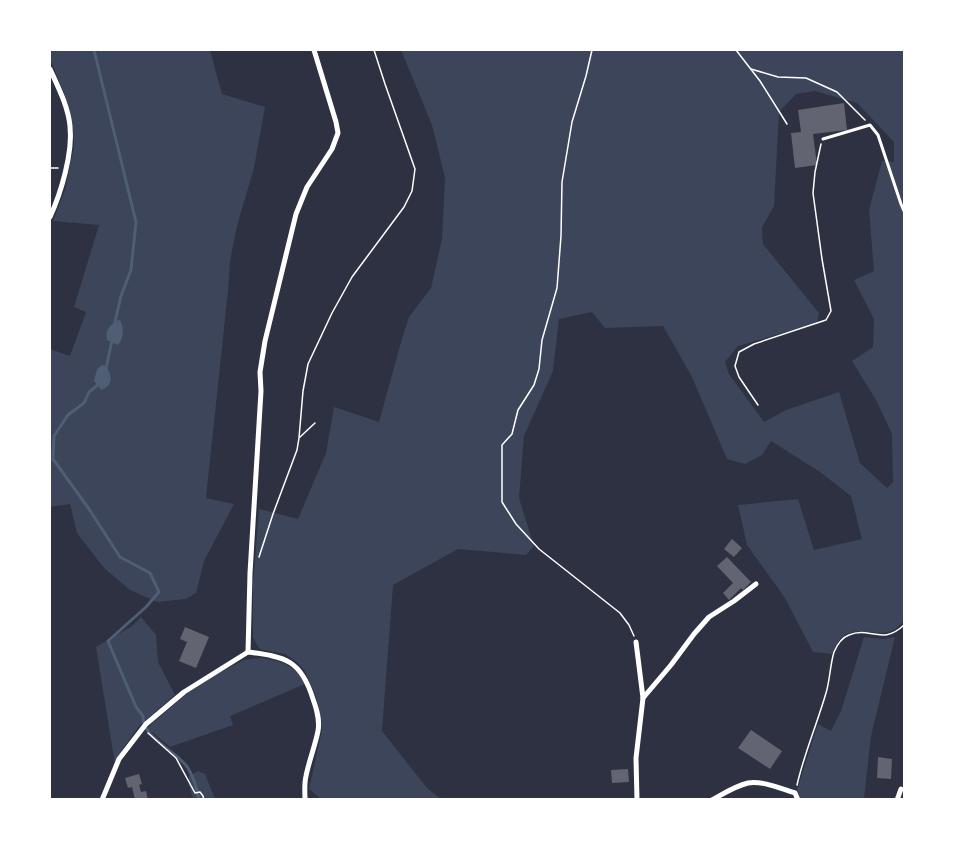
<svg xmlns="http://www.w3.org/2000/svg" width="954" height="849" font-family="'Varela Round',sans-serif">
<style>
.green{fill:#3c4559;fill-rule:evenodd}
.water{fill:#4f5d75}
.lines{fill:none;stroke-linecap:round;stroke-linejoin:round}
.stream{stroke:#4f5d75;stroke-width:3}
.building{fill:#626471}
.path{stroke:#fff;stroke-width:1.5}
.service{stroke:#fff;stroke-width:3}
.minor{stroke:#fff;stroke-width:5}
</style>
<rect width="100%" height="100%" fill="#2d3142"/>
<g class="green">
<path d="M50,50H210L222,94L265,107L254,168L237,226L230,261L228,291L206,498L234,504L204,561L196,593L186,599L157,602L130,590L104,568L77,533L70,504L50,507V349L70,356L86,312L74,307L99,225L53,221L65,190L74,146L73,127L64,93L50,59Z"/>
<path d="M401,50H904V621C899,626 895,630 888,632C882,634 875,632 869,632C848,629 839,636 832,654L813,652L785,598L747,545L738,505L798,499L814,550L862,539L851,496L820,472L771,441L762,455L745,464L727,459L692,377L663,326L605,328L592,312L559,319L553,371L524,436L519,498L534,546L526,555L458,549L393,585L382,731L427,788L441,799H321L309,789L322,730L321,716L315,694L305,671L297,662L285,654L260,649L257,645L253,637V584L259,509L298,519L326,453L334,407L379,422L401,342L409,317L431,288L442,239L445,178L432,125ZM815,91L857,103L894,142V162L882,161L869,210L874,271L854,280L874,319L873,347L852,361L876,400L892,434L893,482L887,488L860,463L839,392L786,410L764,422L729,374L725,362L738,346L817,323L819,313L763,244L762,227L774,206L779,112L796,94Z"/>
<path d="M141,617L156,635L158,662L175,695L139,726L122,750L115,764L96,647L132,626Z"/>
<path d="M864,637L883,639L895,637L871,736L864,799H801L797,790L818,724L831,731L841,711Z"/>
<path d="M261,658C282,661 295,665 305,684L230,716L233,725L170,747L147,728L186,694L215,675L244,660Z"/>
<path d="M198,771L205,774L215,799H193L189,785V776Z"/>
</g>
<g class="water">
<path d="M120,320C124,328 124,338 118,345L107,340C105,331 109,326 116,321Z"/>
<path d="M102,365L106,366C112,376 114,385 101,390L94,381L97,369Z"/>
</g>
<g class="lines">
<g class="stream">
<path d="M94,50L136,222L131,270L121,296L115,322"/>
<path d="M106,369L112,340"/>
<path d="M99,384L89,392L84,403L68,415L54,436L53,459L89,509L120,557L150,573L159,592L146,607L108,641L136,707L143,716C142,738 177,751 188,768C194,778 197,789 199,800"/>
</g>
</g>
<g class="building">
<path d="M844,103L847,130L813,134L817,165L795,168L791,133L801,132L798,110Z"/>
<path d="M732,539L742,548L734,557L724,549Z"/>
<path d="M727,557L751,582L743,590L741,588L729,600L723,593L733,583L717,566Z"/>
<path d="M185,627L209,637L196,668L179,661L187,642L180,639Z"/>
<path d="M751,730L782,751L770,769L738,748Z"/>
<path d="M878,757L892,759L891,779L877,778Z"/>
<path d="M628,769L629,782L612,783L611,770Z"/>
<path d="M139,774L142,784L139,785L141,792L146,791L148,800H135L132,787L128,788L125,778Z"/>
</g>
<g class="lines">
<g class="path">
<path d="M592,50L586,76L572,122L562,182L561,236L557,288L542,340L539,369L534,385L518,410L512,434L502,445V502L516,524L539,549L620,613L629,625L634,636"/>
<path d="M736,50L760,81L787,124"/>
<path d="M751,69L778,77L806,78L837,92L865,120"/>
<path d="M50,168H58"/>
<path d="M758,405L739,377L735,366L739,352L754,344L826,320L831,311L822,259L813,193L815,172L821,144"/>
<path d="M300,437L315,423"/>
<path d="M259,557L273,514L297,450L299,438L303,391L308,364L332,313L352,277L404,207L412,191L415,169L385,84L374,50"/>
<path d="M148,733L176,758L195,793L200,792L203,796L204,800"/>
<path d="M797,785C804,754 817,724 826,693C830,680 830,665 834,652C837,645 841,638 849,635C870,626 882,646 904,625"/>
</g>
<path class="service" d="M823,139L870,125L878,135L901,204L904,211"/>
<g class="minor">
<path d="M50,69C58,87 68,106 70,126C73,153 61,193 50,217"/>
<path d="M636,642L643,698L636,758L637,800"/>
<path d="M248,652L250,573L261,391L260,372L265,341L296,214L307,187L332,149L338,133L336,122L314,50"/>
<path d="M643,698L671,665L694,634L709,617L734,601L756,584"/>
<path d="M102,800L119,759L146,724L184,692L248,652C286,657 301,660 313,699C317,710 320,720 318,731C315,746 309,761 306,776C304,784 305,792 305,800"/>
<path d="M712,800C723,794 735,786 748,783C761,780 782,789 795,793L798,800"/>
<path d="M897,800L901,789"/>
</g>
</g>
<rect width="954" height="849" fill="none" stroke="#ffffff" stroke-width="102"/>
</svg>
